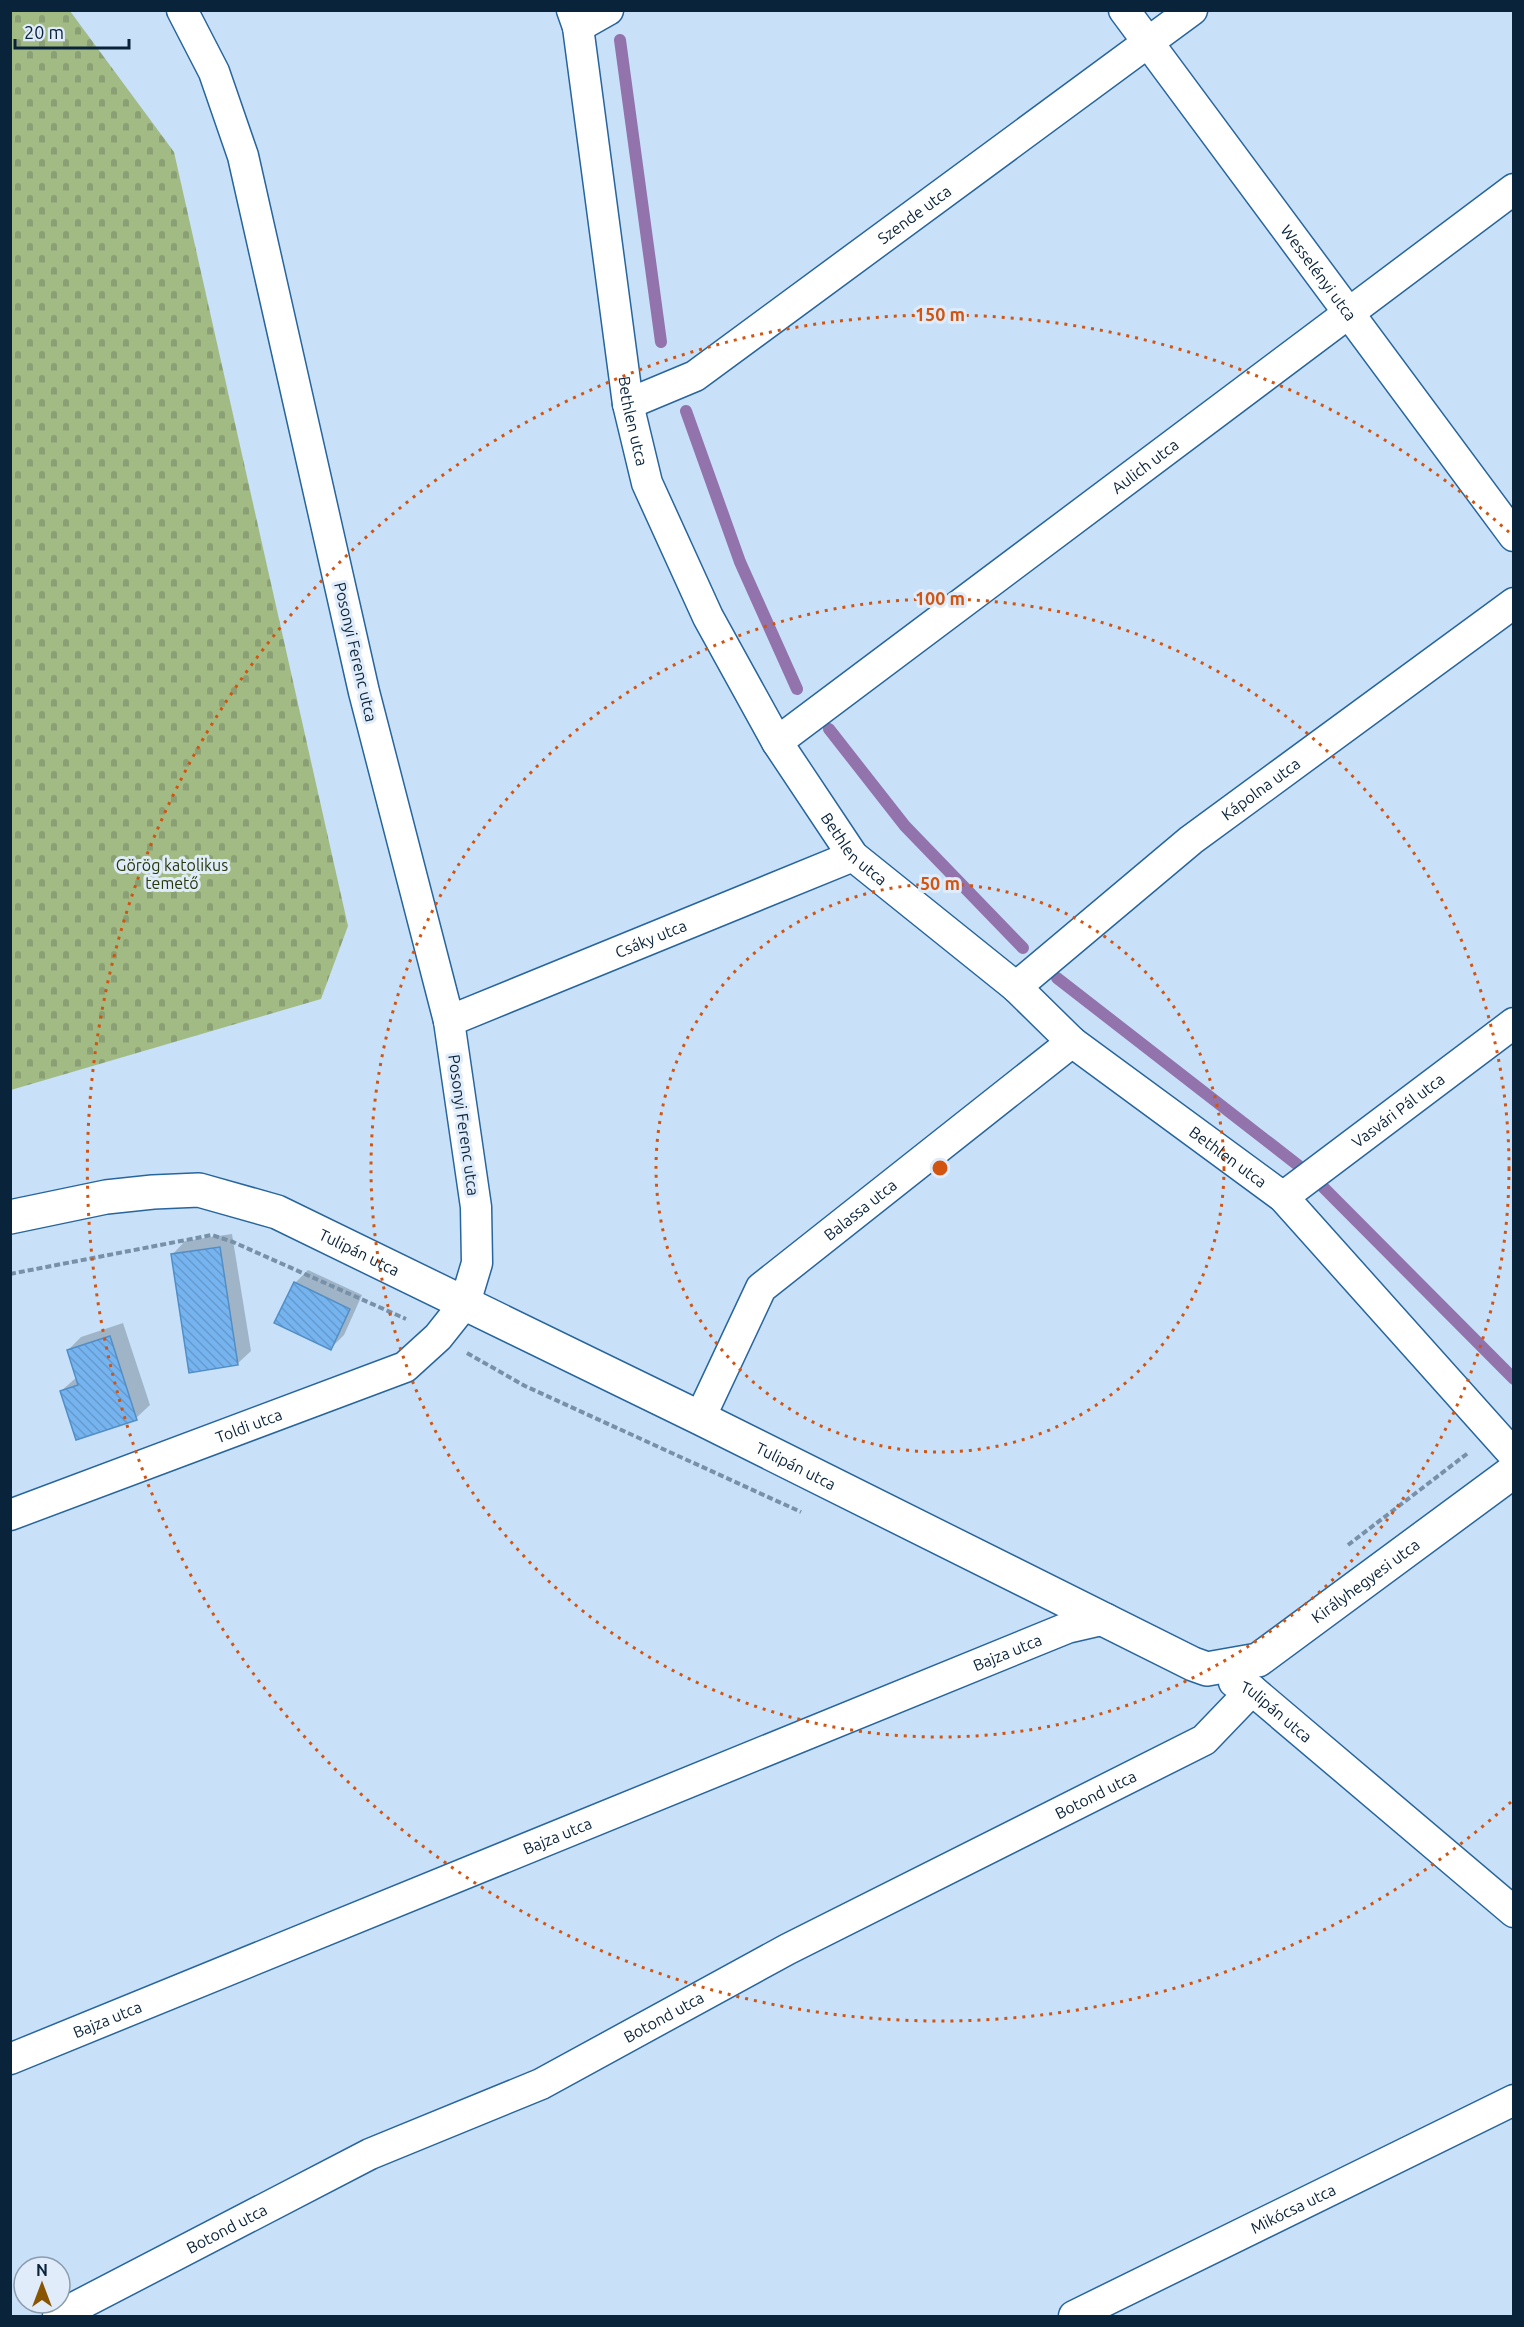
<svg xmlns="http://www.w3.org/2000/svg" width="1524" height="2327" font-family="Ubuntu,sans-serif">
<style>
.cemetery{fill:url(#cemetery-stones)}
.shadow{fill:#0003}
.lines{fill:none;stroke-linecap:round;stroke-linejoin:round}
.stream{stroke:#9273ac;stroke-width:12}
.building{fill:url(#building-back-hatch);stroke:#518ec7;stroke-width:1.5}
.minor-casing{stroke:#28659c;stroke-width:33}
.secondary-casing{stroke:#28659c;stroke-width:36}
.path{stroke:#7891a9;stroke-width:4;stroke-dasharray:6 3;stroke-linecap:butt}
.minor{stroke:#fff;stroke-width:30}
.secondary{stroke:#fff;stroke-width:33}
.ring{fill:none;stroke:#d25411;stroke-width:3;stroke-dasharray:3 6}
.labels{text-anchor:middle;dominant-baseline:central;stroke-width:6;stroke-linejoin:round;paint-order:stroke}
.street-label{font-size:16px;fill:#09233a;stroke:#e0ecf9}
.park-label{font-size:16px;fill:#27390b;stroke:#e0ecf9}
.centre{fill:#d25411;stroke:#e0ecf9;stroke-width:3}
.ring-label{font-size:18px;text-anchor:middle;font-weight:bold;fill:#d25411;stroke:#e0ecf9;stroke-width:6;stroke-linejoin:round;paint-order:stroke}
</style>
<defs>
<pattern id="cemetery-stones" width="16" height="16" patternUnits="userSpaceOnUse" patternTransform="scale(1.5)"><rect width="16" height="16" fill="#a2bb85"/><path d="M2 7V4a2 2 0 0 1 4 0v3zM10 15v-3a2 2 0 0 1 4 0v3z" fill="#8aa074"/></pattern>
<pattern id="building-back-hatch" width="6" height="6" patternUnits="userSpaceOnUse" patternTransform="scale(1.5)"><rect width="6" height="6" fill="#76b4ef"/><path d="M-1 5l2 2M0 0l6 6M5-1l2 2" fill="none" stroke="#659ace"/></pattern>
</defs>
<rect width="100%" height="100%" fill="#c8e1f9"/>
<path class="cemetery" d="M11,10L70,11L174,152L348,926L321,999L11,1090Z"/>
<g class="shadow">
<path d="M232,1234L251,1351L237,1364L172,1255L185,1241Z"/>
<path d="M308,1270L362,1295L344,1335L331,1348L295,1283Z"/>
<path d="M123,1323L150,1405L136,1418L61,1391L77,1377L68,1350L81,1337Z"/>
</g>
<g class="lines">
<g class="stream">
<path d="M620,40L661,342"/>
<path d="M686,411L740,562L797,689"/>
<path d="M829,729L905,826L1023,948"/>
<path d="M1057,978L1299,1166"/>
<path d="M1317,1181L1514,1379"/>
</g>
</g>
<g class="building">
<path d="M220,1247L238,1365L189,1373L171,1254Z"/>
<path d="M294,1282L350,1309L331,1350L274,1323Z"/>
<path d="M110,1336L137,1420L76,1440L60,1391L78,1385L67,1350Z"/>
</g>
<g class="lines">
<defs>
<g id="minor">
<path id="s1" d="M572,10L578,27L628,404L647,483L708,617L777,742L853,856L1016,987L1072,1042L1283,1197L1514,1455"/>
<path id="s2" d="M1124,10L1514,536"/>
<path d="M578,27L608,10"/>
<path id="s3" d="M628,404L695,376L1192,10"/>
<path id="s4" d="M777,742L1514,189"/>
<path id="s5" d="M1016,987L1191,840L1514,603"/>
<path id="s6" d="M449,1021L853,856"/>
<path id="s7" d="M1283,1197L1514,1023"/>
<path id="s8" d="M700,1418L761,1288L1072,1042"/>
<path id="s9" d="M10,1515L405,1367L438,1337L465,1303L477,1263L476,1207L449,1021L364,692L243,156L214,72L182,10"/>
<path id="s10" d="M1234,1682L1252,1690L1514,1912"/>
<path id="s11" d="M10,2059L1067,1628L1106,1619"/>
<path id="s12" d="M58,2316L370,2154L541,2084L788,1949L1204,1740L1252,1690"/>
<path id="s13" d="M1074,2316L1514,2100"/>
</g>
<g id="secondary">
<path id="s14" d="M10,1217L106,1197L153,1192L199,1190L277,1212L700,1418L1193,1664L1207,1669L1258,1660L1514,1471"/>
</g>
</defs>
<use href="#minor" class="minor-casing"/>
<use href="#secondary" class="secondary-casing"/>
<g class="path">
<path d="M10,1274L212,1235L233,1242L406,1319"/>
<path d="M467,1353L525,1386L801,1512"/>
<path d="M1348,1545L1468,1453"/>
</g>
<use href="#minor" class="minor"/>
<use href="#secondary" class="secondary"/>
</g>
<g class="ring">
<circle cx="940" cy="1168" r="284"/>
<circle cx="940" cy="1168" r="569"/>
<path d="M1511 1802A853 853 0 1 1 1511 534"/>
</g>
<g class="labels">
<g class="street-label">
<text stroke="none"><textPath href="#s3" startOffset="345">Szende utca</textPath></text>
<text stroke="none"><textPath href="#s2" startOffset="327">Wesselényi utca</textPath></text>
<text stroke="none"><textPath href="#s1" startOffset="416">Bethlen utca</textPath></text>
<text stroke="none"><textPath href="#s4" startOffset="460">Aulich utca</textPath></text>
<text transform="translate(356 652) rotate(77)">Posonyi Ferenc utca</text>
<text stroke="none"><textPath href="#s5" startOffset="315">Kápolna utca</textPath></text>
<text stroke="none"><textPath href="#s1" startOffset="902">Bethlen utca</textPath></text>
<text stroke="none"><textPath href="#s6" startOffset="218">Csáky utca</textPath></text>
<text stroke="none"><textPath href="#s7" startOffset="144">Vasvári Pál utca</textPath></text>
<text transform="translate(464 1125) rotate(82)">Posonyi Ferenc utca</text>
<text stroke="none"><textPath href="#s1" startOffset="1388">Bethlen utca</textPath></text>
<text stroke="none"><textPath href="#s8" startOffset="270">Balassa utca</textPath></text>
<text stroke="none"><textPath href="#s14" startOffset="364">Tulipán utca</textPath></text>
<text stroke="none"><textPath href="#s9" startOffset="255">Toldi utca</textPath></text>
<text stroke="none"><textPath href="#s14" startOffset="850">Tulipán utca</textPath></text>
<text stroke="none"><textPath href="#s14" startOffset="1494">Királyhegyesi utca</textPath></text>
<text stroke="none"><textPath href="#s11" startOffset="1077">Bajza utca</textPath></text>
<text stroke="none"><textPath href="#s10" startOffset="52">Tulipán utca</textPath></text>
<text stroke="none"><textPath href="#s12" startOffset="1162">Botond utca</textPath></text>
<text stroke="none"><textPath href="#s11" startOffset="591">Bajza utca</textPath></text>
<text stroke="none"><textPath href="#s12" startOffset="676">Botond utca</textPath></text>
<text stroke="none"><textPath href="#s11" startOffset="105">Bajza utca</textPath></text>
<text stroke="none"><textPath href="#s13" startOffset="244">Mikócsa utca</textPath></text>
<text stroke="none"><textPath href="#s12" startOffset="190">Botond utca</textPath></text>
</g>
<g class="park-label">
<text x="172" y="865">Görög katolikus<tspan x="172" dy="18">temető</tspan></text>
</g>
</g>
<circle cx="940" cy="1168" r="9" class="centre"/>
<g class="ring-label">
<text x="940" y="321">150 m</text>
<text x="940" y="605">100 m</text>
<text x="940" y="890">50 m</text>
</g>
<rect width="1524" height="2327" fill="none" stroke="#09233a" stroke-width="24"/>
<g transform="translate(42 2285)"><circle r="28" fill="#e0ecf9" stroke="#8a9cad" stroke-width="1.5"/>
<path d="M0-4.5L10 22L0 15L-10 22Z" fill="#895502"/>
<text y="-9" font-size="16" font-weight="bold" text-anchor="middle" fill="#09233a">N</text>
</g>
<path d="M15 39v9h114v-9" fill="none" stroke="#09233a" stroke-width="3"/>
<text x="24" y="39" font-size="18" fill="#09233a" stroke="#e0ecf9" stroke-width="4.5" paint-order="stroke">20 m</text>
</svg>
